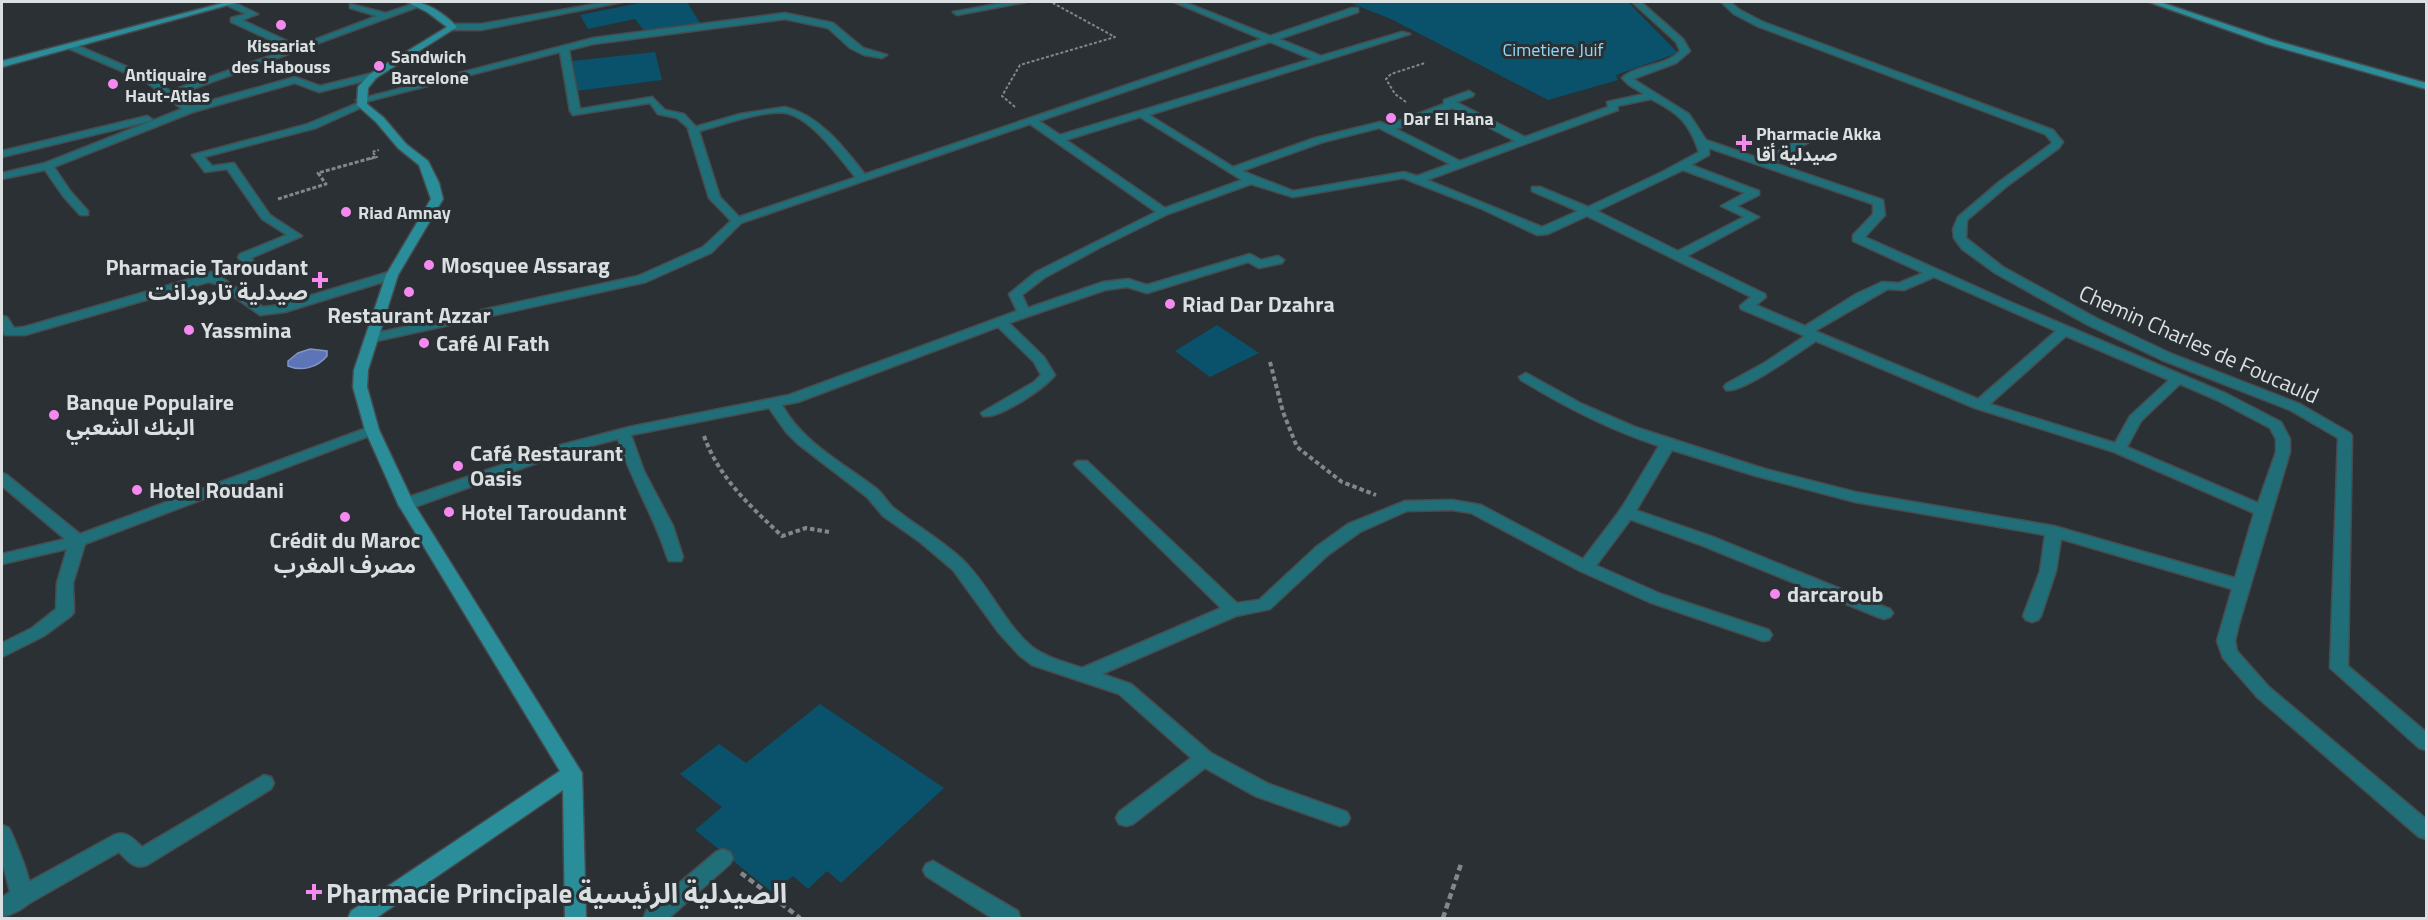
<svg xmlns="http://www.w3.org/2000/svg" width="2428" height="920" font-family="'Titillium Web','Noto Sans Arabic',sans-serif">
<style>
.green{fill:#0a526b}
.water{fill:#5d75b7;stroke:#8295c4;stroke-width:1.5}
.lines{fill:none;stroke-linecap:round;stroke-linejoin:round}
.lane-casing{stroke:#464c4f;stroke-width:3}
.street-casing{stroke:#464c4f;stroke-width:3}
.secondary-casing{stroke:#464c4f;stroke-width:3}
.path-far3{stroke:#82888a;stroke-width:2;stroke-dasharray:3 2;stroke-linecap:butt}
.path-far2{stroke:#82888a;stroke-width:3;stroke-dasharray:4 2;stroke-linecap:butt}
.path-far1{stroke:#82888a;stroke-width:4;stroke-dasharray:4.5 3;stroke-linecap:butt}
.path{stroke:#82888a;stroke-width:4.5;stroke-dasharray:6 4;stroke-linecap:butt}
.lane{fill:#206e78;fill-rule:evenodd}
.street{fill:#206e78;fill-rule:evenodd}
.secondary{fill:#2a8e9a;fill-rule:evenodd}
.poi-dot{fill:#f589ef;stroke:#2a3033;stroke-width:2}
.labels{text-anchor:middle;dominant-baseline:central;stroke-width:6;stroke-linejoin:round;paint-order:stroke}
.far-poi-label{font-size:18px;font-weight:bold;fill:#dadfe1;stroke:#2a3033;text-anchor:start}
.far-park-label{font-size:18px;fill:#93d8f6;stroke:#2a3033}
.poi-label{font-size:22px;font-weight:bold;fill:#dadfe1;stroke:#2a3033;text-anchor:start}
.street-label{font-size:22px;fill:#dadfe1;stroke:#2a3033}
.near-poi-label{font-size:27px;font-weight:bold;fill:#dadfe1;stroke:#2a3033;text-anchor:start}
</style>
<rect width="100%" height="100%" fill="#2a3033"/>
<g class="green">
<path d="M644,2H687L702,26L646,33L635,19L588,29L580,15Z"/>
<path d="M1348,2H1628L1678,53L1616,75L1618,80L1548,100L1391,19Z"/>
<path d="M655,52L662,80L576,91L572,61Z"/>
<path d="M1217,325L1259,353L1210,377L1175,351Z"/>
<path d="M820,704L944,788L841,883L827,871L808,889L793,876L773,893L695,830L722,807L680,774L719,744L746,763Z"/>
</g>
<path class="water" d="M310,349L327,351V356C318,367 302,372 288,366V361L298,353Z"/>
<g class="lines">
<defs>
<g id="lane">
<path d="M226,2H233L258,14L242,20L298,46L377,16L350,8V4L386,13L419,2L423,5L176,95L191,106L295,77L320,86L373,73L378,76L376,78L319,92L295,83L193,112L54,167L71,192L88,211V215H80L63,196L45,170L2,179V173L45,163L182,109L145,81L70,49V45H76L151,77L170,91L290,49L231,22V18L246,14L226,5Z"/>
<path d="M358,103L367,105L316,128L204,157L212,166L234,163L270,215L302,236L251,258L254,262L252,265L221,277L263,307L279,305L392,271L396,272L398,275L396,278L285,312L260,315L216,284L208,282L25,335H5L2,329V316L7,317L14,328L24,327L204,275L241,261L238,257L240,254L287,235L262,219L227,169L205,172L192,155L308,124Z"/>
<path d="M785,107C821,116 845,149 867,177L861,180L857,179C841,160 812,118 786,113C762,110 723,125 699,131L720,197L743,221L737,225L733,223L709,198L688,129L740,114Z"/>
<path d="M147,116L152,119L151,121L2,157V151Z"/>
<path d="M1627,507L1713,537L1890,609L1893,613L1890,617L1884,619L1878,617L1701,545L1621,516L1619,512L1621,508Z"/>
<path d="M1586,561L1661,594L1769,630L1772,635L1769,640L1763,641L1649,602L1580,571L1578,567L1580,563Z"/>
<path d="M264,775L271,777L274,783L271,789L147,865C134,870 128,861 119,852L28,904L21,906L14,904L10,897L14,890L114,835C127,830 133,839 142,847Z"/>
<path d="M723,849L730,852L733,858L730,864L669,918H644L646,911L716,852Z"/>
</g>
<g id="street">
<path d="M607,2H622L481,30H453L449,27L453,24H481Z"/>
<path d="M1008,2H1026L957,15L953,12Z"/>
<path d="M1174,2H1184L1270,36L1352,8H1358V12L1279,39L1321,56L1402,32L1410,34L1149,115L1233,167L1315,138L1380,122L1388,125L1444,104V100L1469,91L1474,94L1473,96L1456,102L1525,137L1608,107L1607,102L1644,94L1629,85L1622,78L1624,76C1641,64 1666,66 1680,51L1676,42L1632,2H1641L1683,39L1690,51L1676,63L1633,79L1689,114L1706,140L1764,160L1803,137H1811V141L1774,163L1883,200L1885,215L1865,237L2008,301L2227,394L2281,422L2290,439V452L2239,624L2235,641L2237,651L2269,687L2426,819V839L2419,837L2257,697L2223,658L2217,641L2232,589L2061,539L2056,571L2041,616L2038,620L2032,622L2026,620L2023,616L2040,571L2045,535L1855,502L1756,476L1672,450L1633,516L1592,571H1580L1471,513L1452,510L1407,511L1360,532L1328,555L1270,609L1236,616L1102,674L1131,684L1211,753L1269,784L1347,812L1350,818L1347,824L1340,826L1255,796L1205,768L1133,824L1126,826L1119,824L1116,818L1119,812L1191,758L1119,694L1032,665L1019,655L999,633L953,570L920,542L883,516L867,497L798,444L786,432L769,408L631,435L644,471L673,526L683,557L681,561H669L667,557C654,516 631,480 618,439L567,452L412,508H400L398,504L400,500L557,446L629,427L789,395L1017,311L1009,294L1036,272L1156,212L1030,124L741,223L711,253L646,282L372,342L365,338L372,334L638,276L703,247L733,219L1262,39ZM1270,42L1312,59L1060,135L1039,121ZM1651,99C1678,113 1689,122 1699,152L1662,172L1588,207L1540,187H1532V191L1578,211L1542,227L1427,180L1618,110L1617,106ZM1452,108L1515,141L1460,161L1396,129ZM1140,117L1242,180L1165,208L1066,140ZM1379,128L1450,164L1417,176L1404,172L1293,191L1242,171L1323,142ZM1709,148L1873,204V214L1853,235V241L1923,273L1899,283L1882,282L1856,294L1805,326L1756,305L1766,297L1765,294L1687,256L1759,217L1737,206L1759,195V191L1691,165L1709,155ZM1683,170L1745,193L1721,206L1744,217L1678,251L1597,211ZM1403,178L1480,208L1537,235L1548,234L1587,216L1751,297L1740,306L1741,309L1805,336L1764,363L1726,384L1724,387L1726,390C1742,394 1800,351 1816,341L1975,408L2114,452L2254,513L2235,578L2054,526L1855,492L1765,469L1635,427L1582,404L1526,373L1519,377L1521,380C1565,407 1610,430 1659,446L1621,509L1583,559L1481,505L1452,500L1405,501L1348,524L1316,547L1259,600L1237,603L1087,461H1077L1074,464L1077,467L1221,608L1082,668C1065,662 1047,658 1032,647C1004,623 990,587 964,561C943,541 918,527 895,509C888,504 884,495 877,489C843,463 803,443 782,405L798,402L998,327L1034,362L1041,375L1034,382L981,413L983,416C998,420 1045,388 1055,375L1044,357L1009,323L1105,290L1127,287L1147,293L1248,262L1259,268L1282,263L1284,260L1278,256L1261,260L1250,254L1147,285L1128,279L1103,282L1028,308L1022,295L1044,278L1101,247L1168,214L1251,184L1293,197ZM1934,277L2056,331L1978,399L1815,331L1888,289L1904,290ZM2066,336L2169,380L2130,416L2115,443L1990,404ZM2180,384L2217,400L2270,428L2276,439V452L2258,503L2127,447L2141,421Z"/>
<path d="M1721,2H1730L1740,10L1763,22L2053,130L2063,142L2059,148L2007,186L1967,220L1966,238L2003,267L2098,319L2172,354L2300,404L2350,433L2352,436L2348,666L2426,732V750L2419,748L2330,668L2338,438L2290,410L2162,360L2088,325L1995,273L1962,249L1954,238L1953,229L1958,217L1999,182L2051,144L2052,142L2045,134L1757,26L1734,14Z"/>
<path d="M785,13L833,23L863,48L887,55L882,58L864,55L850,48L828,28L785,19L593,44L569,50L580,109L652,97L665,110L684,114L698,129L693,132L677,118L658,114L650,103L573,115L570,111L560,52L361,103L356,100L593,38Z"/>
<path d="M372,426L377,427L379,430L377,433L85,544L73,583L74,612L71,616L44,636L2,657V643L32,628L56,609L57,583L67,549L2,564V554L65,539L2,486V473L7,475L80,534Z"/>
<path d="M2,825L9,828L12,834C17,847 39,893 28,904C22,910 10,915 2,917V897L10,892L2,861Z"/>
<path d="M933,861L1018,911L1020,918H992L926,876L923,870L926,864Z"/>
</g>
<g id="secondary">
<path d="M227,2H239L2,67V61Z"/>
<path d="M407,2C425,0 445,14 457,27L376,78L368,88L367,104L384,118L406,144L428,161L439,183L443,199L398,275L368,370L367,387L379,430L414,504L582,773L586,918H565L563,790L376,918H348L351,911L560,771L398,504L365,430L353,387L354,370L386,275L431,199L419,165L398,148L376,122L357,105L358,87L370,74L447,27L427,12Z"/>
<path d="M2149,2H2160L2273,40L2426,83V89L2267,44Z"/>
</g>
</defs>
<use href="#lane" class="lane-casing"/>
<use href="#street" class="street-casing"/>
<use href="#secondary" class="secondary-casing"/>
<g class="path-far3">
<path d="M1406,102L1395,94L1386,79L1391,74L1425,63"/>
<path d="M1015,107L1002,96L1020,65L1115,37L1051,2"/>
<path d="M370,159L377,157L372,152L379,150"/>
</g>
<g class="path-far2">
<path d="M278,199L326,184L318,173L375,157"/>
<path d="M149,268L156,273"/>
</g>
<g class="path-far1">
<path d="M1270,362L1283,412L1297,447L1342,482L1376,495"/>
<path d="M704,436C719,478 750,506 782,536L806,528L829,532"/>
</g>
<g class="path">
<path d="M741,873L800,918"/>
<path d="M1443,918L1462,861"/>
</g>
<use href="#lane" class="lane"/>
<use href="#street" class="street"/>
<use href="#secondary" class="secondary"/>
</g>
<g class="poi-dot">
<circle cx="281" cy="25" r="6"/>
<circle cx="379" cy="66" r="6"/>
<circle cx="113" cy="84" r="6"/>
<circle cx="1391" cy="118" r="6"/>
<path d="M1741 134h6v6h6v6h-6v6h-6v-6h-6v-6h6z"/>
<circle cx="346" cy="212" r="6"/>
<circle cx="429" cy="265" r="6"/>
<path d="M317 271h6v6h6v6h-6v6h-6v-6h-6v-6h6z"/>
<circle cx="409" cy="292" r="6"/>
<circle cx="1170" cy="304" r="6"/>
<circle cx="189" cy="330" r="6"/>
<circle cx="424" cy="343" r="6"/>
<circle cx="54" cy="415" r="6"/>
<circle cx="458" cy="466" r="6"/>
<circle cx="137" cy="490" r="6"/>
<circle cx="449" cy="512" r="6"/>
<circle cx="345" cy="517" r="6"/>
<circle cx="1775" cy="594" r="6"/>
<path d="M311 883h6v6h6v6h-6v6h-6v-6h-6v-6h6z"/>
</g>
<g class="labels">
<g class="far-poi-label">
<text x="281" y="45" text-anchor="middle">Kissariat<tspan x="281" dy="21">des Habouss</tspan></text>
<text x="391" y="56">Sandwich<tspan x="391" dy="21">Barcelone</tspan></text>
<text x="125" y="74">Antiquaire<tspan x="125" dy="21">Haut-Atlas</tspan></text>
<text x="1403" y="118">Dar El Hana</text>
<text x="1756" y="133">Pharmacie Akka<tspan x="1756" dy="21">صيدلية أقا</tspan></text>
<text x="358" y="212">Riad Amnay</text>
</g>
<g class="far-park-label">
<text x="1553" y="49">Cimetiere Juif</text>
</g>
<g class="poi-label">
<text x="441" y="265">Mosquee Assarag</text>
<text x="308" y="267" text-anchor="end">Pharmacie Taroudant<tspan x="308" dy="25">صيدلية تارودانت</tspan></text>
<text x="1182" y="304">Riad Dar Dzahra</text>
<text x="409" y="315" text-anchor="middle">Restaurant Azzar</text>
<text x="201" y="330">Yassmina</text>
<text x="436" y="343">Café Al Fath</text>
<text x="66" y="402">Banque Populaire<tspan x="66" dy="25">البنك الشعبي</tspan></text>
<text x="470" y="453">Café Restaurant<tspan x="470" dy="25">Oasis</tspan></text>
<text x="149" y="490">Hotel Roudani</text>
<text x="461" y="512">Hotel Taroudannt</text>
<text x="345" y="540" text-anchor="middle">Crédit du Maroc<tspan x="345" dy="25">مصرف المغرب</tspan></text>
<text x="1787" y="594">darcaroub</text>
</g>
<g class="street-label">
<text transform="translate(2199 344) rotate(24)">Chemin Charles de Foucauld</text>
</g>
<g class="near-poi-label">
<text x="326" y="892">Pharmacie Principale الصيدلية الرئيسية</text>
</g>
</g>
<rect width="2428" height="920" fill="none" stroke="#dadfe1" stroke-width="6"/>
</svg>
